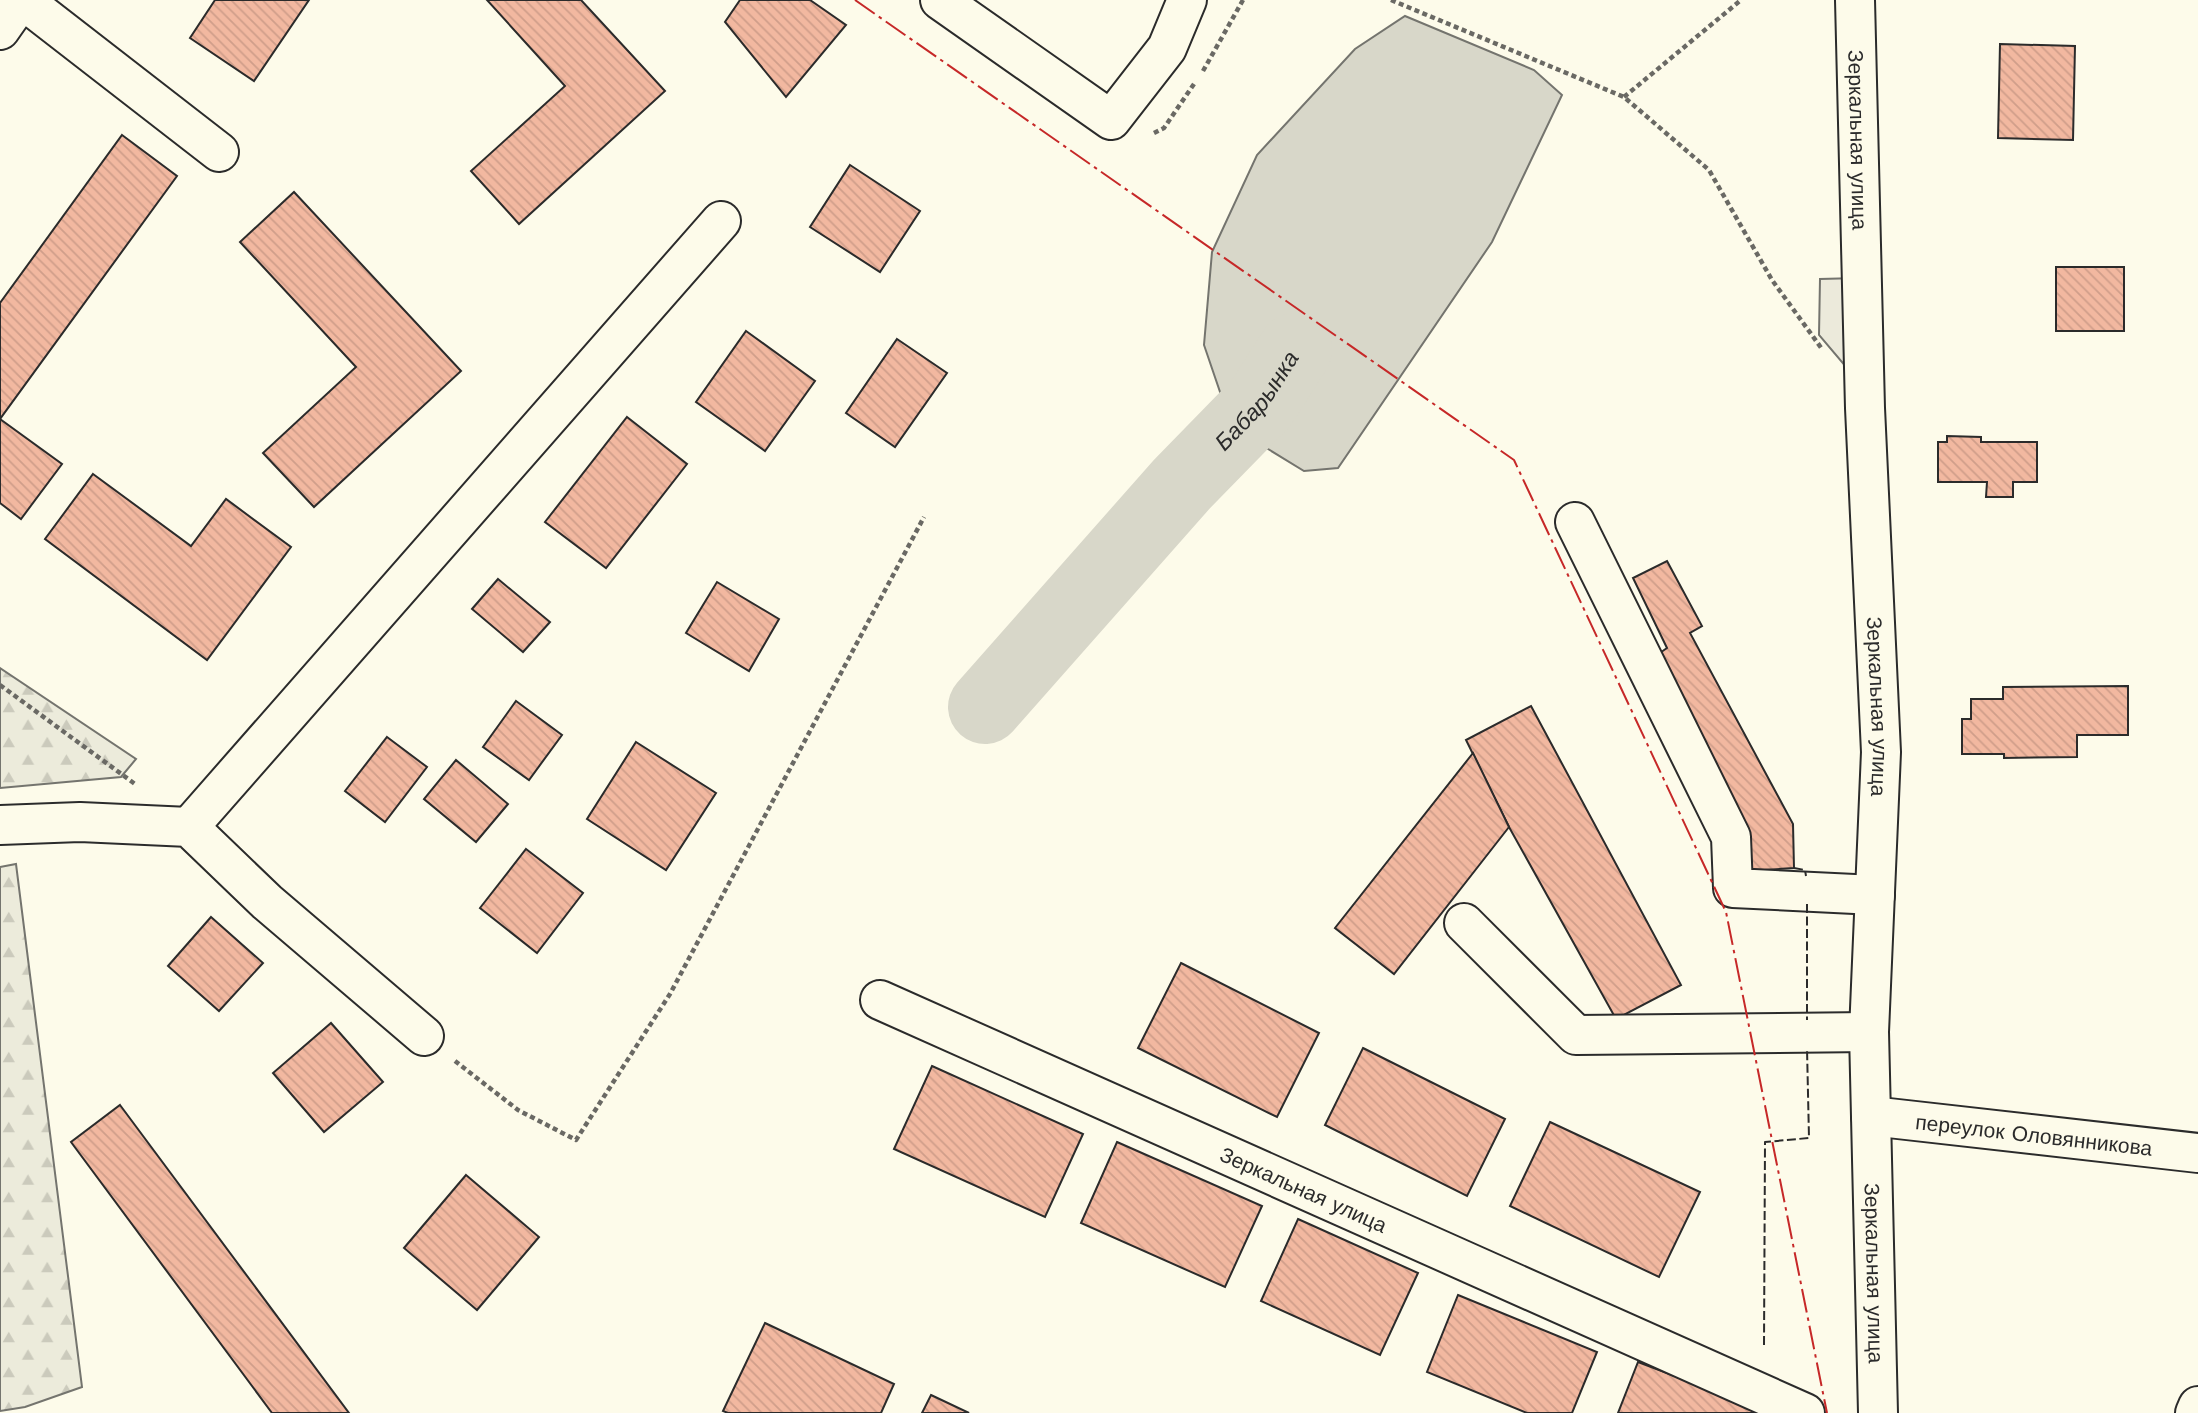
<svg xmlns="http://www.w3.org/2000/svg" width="2198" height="1413" font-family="'Work Sans',sans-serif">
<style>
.forest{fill:url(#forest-firs);stroke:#74746e;stroke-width:2}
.parking{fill:#eceadb;stroke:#74746e;stroke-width:2}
.water{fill:#d8d7c9;stroke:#74746e;stroke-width:2}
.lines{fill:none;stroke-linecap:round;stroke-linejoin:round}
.river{stroke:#d8d7c9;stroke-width:74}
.building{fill:url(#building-back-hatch);stroke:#2b2b2b;stroke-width:2}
.minor-casing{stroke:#2b2b2b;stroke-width:42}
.path{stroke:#6a6964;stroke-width:4.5;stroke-dasharray:5 3.5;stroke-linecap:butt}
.minor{stroke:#fdfbea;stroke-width:38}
.fence{stroke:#2b2b2b;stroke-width:2;stroke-dasharray:9 3.5;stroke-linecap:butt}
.power{stroke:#c62828;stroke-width:2;stroke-dasharray:24 5 3.5 5;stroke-linecap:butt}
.labels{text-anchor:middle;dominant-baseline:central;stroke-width:5;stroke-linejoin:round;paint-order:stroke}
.street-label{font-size:21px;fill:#2b2b2b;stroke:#fdfbea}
.water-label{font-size:23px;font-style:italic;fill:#2b2b2b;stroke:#fdfbea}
</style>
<defs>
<pattern id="forest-firs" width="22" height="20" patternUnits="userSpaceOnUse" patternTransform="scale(1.75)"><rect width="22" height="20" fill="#ecebdb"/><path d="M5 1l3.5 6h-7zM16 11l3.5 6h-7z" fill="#cbcabc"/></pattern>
<pattern id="building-back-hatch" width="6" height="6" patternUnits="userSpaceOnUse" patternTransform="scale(1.75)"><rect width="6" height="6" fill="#f2b8a0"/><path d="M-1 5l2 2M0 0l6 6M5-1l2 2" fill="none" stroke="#d09e8a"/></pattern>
</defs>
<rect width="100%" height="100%" fill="#fdfbea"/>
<g class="forest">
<path d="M0,668L136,759L121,777L0,788Z"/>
<path d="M16,864L82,1387L25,1407L0,1411V867Z"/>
</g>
<path class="parking" d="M1858,278V381L1819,335L1820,279Z"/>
<path class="water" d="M1405,16L1534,70L1562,95L1492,242L1338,468L1304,471L1232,427L1204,345L1212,252L1257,155L1355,49Z"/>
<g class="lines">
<path class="river" id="s1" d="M985,707L1182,484L1261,403L1295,350"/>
</g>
<g class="building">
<path d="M215,0H309L254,81L190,38Z"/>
<path d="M487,0H581L665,91L519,224L471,171L565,86Z"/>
<path d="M740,0H810L846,25L786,97L725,22Z"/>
<path d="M2000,44L2075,46L2073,140L1998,138Z"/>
<path d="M122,135L177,176L0,419V303Z"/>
<path d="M850,165L920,211L880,272L810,227Z"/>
<path d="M294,192L461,371L314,507L263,453L356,367L240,242Z"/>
<rect x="2056" y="267" width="68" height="64"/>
<path d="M746,331L815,381L765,451L696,402Z"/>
<path d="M897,339L947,373L895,447L846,413Z"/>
<path d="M627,417L687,464L606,568L545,522Z"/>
<path d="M0,419L62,464L21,519L0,503Z"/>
<path d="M1947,436L1981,437V442H2037V482H2013V497H1986L1987,482H1938V442H1947Z"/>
<path d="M93,474L191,546L226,499L291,547L207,660L45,539Z"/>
<path d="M1667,561L1702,626L1690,633L1793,824L1794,868L1749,871L1657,655L1667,648L1633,578Z"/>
<path d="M498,579L550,622L523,652L472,609Z"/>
<path d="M717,582L779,619L749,671L686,633Z"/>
<path d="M2128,686V735H2077V757L2004,758V754H1962V719H1971V699H2003V687Z"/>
<path d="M516,701L562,735L529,780L483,747Z"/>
<path d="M1531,706L1681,985L1616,1019L1509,827L1466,740Z"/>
<path d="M387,737L427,767L385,822L345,791Z"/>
<path d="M636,742L716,793L666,870L587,819Z"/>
<path d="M1473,753L1509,827L1394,974L1335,928Z"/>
<path d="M456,760L508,804L476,842L424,799Z"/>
<path d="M526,849L583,893L537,953L480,908Z"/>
<path d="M211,917L263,963L219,1011L168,966Z"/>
<path d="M1181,963L1319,1033L1277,1117L1138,1048Z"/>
<path d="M331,1023L383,1082L324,1132L273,1073Z"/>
<path d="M1363,1048L1505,1119L1467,1196L1325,1125Z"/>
<path d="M932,1066L1083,1134L1045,1217L894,1149Z"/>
<path d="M120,1105L349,1413H272L71,1142Z"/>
<path d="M1550,1122L1700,1192L1659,1277L1510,1206Z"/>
<path d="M1117,1142L1262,1206L1225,1287L1081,1223Z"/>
<path d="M466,1175L539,1237L477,1310L404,1248Z"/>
<path d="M1298,1219L1418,1273L1380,1355L1261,1301Z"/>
<path d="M1458,1295L1597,1352L1572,1413H1527L1427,1372Z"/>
<path d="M765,1323L894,1384L881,1413H728L723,1411Z"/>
<path d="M1638,1362L1772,1413H1618Z"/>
<path d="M931,1395L969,1413H922Z"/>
</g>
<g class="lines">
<defs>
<g id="minor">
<path d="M23,0L219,152"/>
<path d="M940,0L1111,120L1167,48L1187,0"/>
<path id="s2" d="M1855,0L1865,408L1881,752L1869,1032L1878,1413"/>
<path d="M0,30L21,0"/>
<path d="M1575,522L1731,837L1733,888L1875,895"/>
<path d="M0,825L80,822L189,827L267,902L424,1036"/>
<path d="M189,827L721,221"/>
<path d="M1464,923L1576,1035L1869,1032"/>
<path id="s3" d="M880,1000L1805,1413"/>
<path id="s4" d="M1871,1116L2198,1153"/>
<path d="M2195,1413L2198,1406"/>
</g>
</defs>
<use href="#minor" class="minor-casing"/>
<g class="path">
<path d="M1391,0L1624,97L1709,170L1772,280L1822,349"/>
<path d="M1203,71L1243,0"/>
<path d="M1624,97L1741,0"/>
<path d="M1154,133L1164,128L1196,81"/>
<path d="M0,685L135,784"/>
<path d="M455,1061L518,1110L576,1140L670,994L924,517"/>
</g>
<use href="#minor" class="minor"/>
<g class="fence">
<path d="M1794,868L1805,870L1806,876"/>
<path d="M1807,904V1020"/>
<path d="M1764,1345L1765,1142L1809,1138L1807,1048"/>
</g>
<path class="power" d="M855,0L1514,460L1726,912L1827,1413"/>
</g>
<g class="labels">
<g class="street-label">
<text stroke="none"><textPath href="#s2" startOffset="140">Зеркальная улица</textPath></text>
<text stroke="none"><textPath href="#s2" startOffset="707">Зеркальная улица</textPath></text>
<text stroke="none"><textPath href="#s4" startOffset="164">переулок Оловянникова</textPath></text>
<text stroke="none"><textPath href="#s3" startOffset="464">Зеркальная улица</textPath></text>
<text stroke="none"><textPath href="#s2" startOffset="1274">Зеркальная улица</textPath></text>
</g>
<g class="water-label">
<text stroke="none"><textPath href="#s1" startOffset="410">Бабарынка</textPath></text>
</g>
</g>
</svg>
